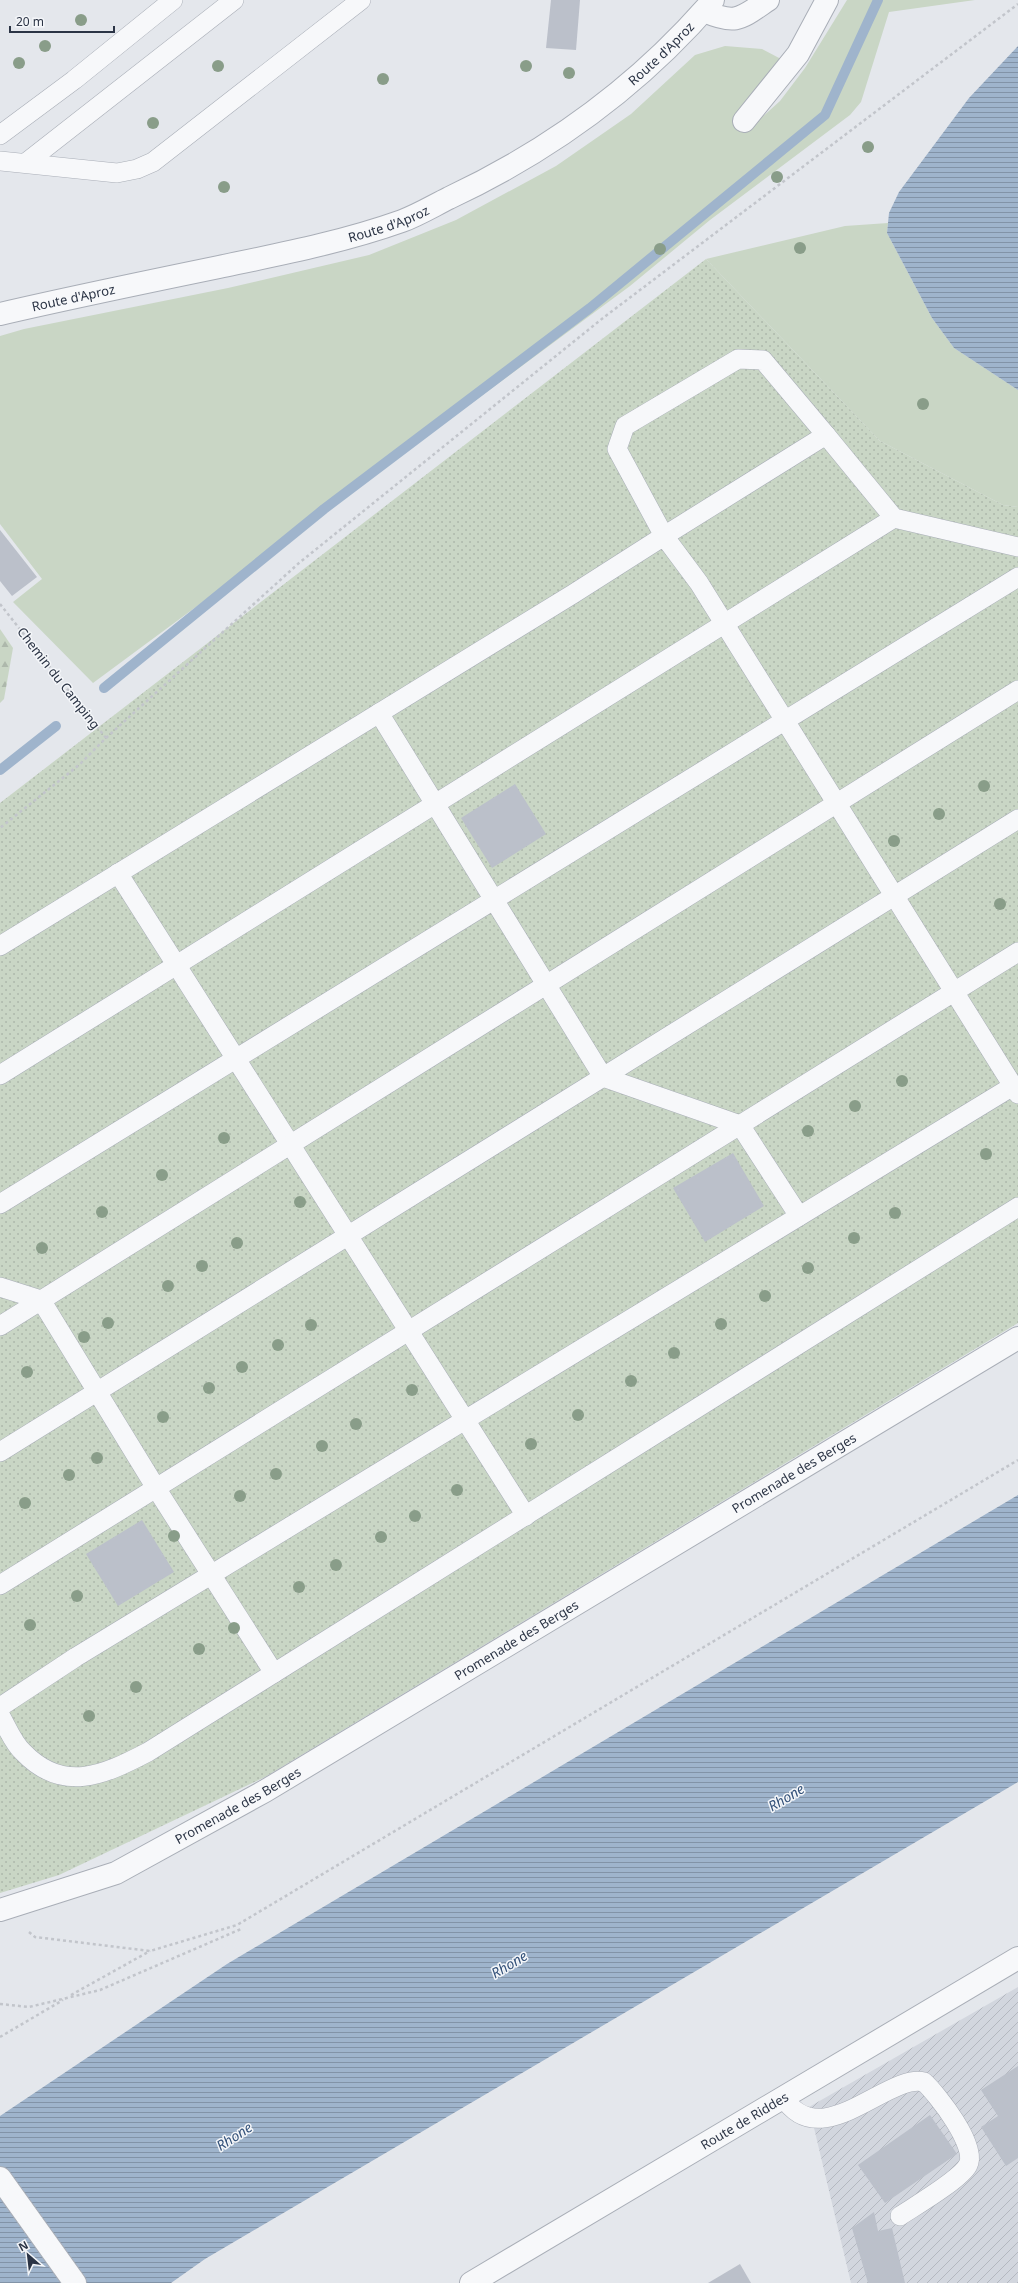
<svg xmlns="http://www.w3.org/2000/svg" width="1018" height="2283" font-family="'Noto Sans',sans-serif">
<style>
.industrial{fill:url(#industrial-furrows)}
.grass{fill:#c9d6c5}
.forest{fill:url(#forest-firs)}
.park{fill:url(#park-dots)}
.water{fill:url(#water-rules)}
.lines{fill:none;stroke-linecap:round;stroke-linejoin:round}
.stream{stroke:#9fb4cc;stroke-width:10}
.building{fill:#bbc0ca}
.service-casing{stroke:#a9aeb7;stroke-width:20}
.minor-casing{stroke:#a9aeb7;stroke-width:24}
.tertiary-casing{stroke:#a9aeb7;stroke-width:24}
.path{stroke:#c2c5cb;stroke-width:2.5;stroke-dasharray:3 3;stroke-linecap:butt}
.service{stroke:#f7f8fa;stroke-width:19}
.minor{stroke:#f7f8fa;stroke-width:22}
.tertiary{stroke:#f7f8fa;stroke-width:22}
.tree{fill:#899d89}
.labels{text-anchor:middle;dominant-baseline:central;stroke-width:3;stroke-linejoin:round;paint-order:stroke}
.street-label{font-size:13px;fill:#2b3445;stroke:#f4f6f9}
.water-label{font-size:14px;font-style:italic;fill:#34527a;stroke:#f4f6f9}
</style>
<defs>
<pattern id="industrial-furrows" width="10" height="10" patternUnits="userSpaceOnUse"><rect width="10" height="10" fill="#d2d6de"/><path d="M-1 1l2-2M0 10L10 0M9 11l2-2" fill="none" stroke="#b4b8c0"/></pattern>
<pattern id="forest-firs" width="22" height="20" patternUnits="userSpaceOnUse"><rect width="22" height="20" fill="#c9d6c5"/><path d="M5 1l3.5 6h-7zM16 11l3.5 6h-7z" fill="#adb8ab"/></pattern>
<pattern id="park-dots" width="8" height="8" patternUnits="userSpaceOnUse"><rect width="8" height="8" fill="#c9d6c5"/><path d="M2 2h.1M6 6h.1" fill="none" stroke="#adb8ab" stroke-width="1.8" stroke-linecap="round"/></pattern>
<pattern id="water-rules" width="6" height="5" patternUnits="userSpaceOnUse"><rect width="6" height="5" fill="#9fb4cc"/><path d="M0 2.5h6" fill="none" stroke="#8293a7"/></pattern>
</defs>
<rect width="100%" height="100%" fill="#e4e7ec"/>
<path class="industrial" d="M1018,1987V2283H851L809,2107Z"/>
<g class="grass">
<path d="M847,0H975L889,12L861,102L850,115L710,220L630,286L93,683L13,602L42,579L0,524V336L24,329L228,288L369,255L456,220L556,166L631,114L695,55L725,46L762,49L781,59L733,124L751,127L780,101L805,68Z"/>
<path d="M888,223L887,233L932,318L954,348L1018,390V507L1003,505L880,441L706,259L845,226Z"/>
</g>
<path class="forest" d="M0,629L13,648L4,699L0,703Z"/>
<path class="park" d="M706,259L880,441L1003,505L1018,507V1323L265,1777L59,1875L0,1893V803Z"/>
<g class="water">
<path d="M1018,46V390L954,348L932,318L887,233L889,213L899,192L969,98Z"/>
<path d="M1018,1495V1782L205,2259L171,2283H0V2116L227,1964Z"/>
</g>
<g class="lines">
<g class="stream">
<path d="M104,688L324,509L590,308L825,115L878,0"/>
<path d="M0,770L56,726"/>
</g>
</g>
<g class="building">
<path d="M551,0H580L576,50L546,48Z"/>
<path d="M0,530L37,577L12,596L0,581Z"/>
<path d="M515,784L546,834L492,868L461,818Z"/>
<path d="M733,1153L764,1206L705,1242L673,1188Z"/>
<path d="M142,1520L174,1572L118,1606L86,1554Z"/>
<path d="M1018,2066V2158L1006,2166L981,2127L998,2116L981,2090Z"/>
<path d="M930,2115L957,2154L885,2203L858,2165Z"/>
<path d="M874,2212L878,2231L892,2228L905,2283H868L852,2228Z"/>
<path d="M740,2264L751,2283H708Z"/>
</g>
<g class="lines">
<defs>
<g id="service">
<path d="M0,135L74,80L173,0"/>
<path d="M0,161L117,173L137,169L153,162L361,0"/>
<path d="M27,162L234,0"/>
<path d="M738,359L763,360L826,435L664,536L617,449L625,426Z"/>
<path d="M826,435L894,518L1018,547"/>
<path d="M379,713L603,1077L740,1125L799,1216"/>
<path d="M118,873L526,1516"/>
<path d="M0,946L573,594L664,536L699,583L1018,1094"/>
<path d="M0,1075L894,518"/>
<path d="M0,1204L1018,577"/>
<path d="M0,1287L41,1300L156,1488L274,1673"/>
<path d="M0,1326L1018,690"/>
<path d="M0,1452L1018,819"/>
<path d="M0,1585L1018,952"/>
<path d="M0,1707L76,1657L1013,1086"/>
<path d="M0,1715C7,1727 13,1743 23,1752C63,1794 104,1775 148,1752L1018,1207"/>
<path d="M783,2097C821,2156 887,2073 924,2082C937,2094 978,2146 968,2165C961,2179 915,2206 900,2216"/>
</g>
<g id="minor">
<path d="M704,11C736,25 740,19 768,0"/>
<path d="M744,121L798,54L827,0"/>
<path id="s1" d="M0,1910L116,1873L265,1791L1018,1338"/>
<path d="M0,2178L75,2283"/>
<path id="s2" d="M471,2283L1018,1958"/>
</g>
<g id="tertiary">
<path id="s3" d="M0,314C73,297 146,282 219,267C281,254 343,242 402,221C418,215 433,206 449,198C549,151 640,85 713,0"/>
</g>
</defs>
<use href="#service" class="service-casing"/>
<use href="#minor" class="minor-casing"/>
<use href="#tertiary" class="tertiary-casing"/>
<g class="path">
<path d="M0,604L106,738L79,765L0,828"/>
<path d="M106,738L299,563L603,318L1018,4"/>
<path d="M29,1932L35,1937L150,1951L237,1925L1018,1460"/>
<path d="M71,1995L150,1951"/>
<path d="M0,2004L29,2007L100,1990L241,1929"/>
<path d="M0,2037L63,2000"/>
</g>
<use href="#service" class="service"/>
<use href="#minor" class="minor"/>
<use href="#tertiary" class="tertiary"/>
</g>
<g class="tree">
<circle cx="81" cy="20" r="6"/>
<circle cx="45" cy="46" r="6"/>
<circle cx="19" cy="63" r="6"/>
<circle cx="218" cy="66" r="6"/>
<circle cx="526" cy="66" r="6"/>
<circle cx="569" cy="73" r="6"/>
<circle cx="383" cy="79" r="6"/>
<circle cx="153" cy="123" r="6"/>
<circle cx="868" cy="147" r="6"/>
<circle cx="777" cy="177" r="6"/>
<circle cx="224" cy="187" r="6"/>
<circle cx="800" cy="248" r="6"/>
<circle cx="660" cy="249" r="6"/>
<circle cx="923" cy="404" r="6"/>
<circle cx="984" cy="786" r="6"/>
<circle cx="939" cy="814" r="6"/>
<circle cx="894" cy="841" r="6"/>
<circle cx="1000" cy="904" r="6"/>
<circle cx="902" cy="1081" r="6"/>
<circle cx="855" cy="1106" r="6"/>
<circle cx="808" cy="1131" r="6"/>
<circle cx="224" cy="1138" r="6"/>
<circle cx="986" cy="1154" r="6"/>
<circle cx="162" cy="1175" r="6"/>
<circle cx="300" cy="1202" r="6"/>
<circle cx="102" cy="1212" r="6"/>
<circle cx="895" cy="1213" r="6"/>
<circle cx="854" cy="1238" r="6"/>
<circle cx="237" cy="1243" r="6"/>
<circle cx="42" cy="1248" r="6"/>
<circle cx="202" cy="1266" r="6"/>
<circle cx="808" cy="1268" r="6"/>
<circle cx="168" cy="1286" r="6"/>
<circle cx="765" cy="1296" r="6"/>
<circle cx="108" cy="1323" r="6"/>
<circle cx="721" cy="1324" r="6"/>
<circle cx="311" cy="1325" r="6"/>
<circle cx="84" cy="1337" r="6"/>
<circle cx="278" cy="1345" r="6"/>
<circle cx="674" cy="1353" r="6"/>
<circle cx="242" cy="1367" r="6"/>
<circle cx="27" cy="1372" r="6"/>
<circle cx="631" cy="1381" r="6"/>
<circle cx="209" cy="1388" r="6"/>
<circle cx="412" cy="1390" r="6"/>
<circle cx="578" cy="1415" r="6"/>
<circle cx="163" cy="1417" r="6"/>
<circle cx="356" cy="1424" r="6"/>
<circle cx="531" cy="1444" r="6"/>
<circle cx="322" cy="1446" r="6"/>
<circle cx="97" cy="1458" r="6"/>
<circle cx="276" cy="1474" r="6"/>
<circle cx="69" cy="1475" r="6"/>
<circle cx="457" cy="1490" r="6"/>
<circle cx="240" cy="1496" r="6"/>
<circle cx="25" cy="1503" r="6"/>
<circle cx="415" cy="1516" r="6"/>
<circle cx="174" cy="1536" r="6"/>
<circle cx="381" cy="1537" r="6"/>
<circle cx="336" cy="1565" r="6"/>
<circle cx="299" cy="1587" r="6"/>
<circle cx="77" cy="1596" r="6"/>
<circle cx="30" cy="1625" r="6"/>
<circle cx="234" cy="1628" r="6"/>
<circle cx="199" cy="1649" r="6"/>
<circle cx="136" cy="1687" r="6"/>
<circle cx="89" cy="1716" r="6"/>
</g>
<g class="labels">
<g class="street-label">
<text stroke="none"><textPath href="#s3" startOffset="723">Route d'Aproz</textPath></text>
<text stroke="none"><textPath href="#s3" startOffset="399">Route d'Aproz</textPath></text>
<text stroke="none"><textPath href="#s3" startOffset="75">Route d'Aproz</textPath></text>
<text transform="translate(59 678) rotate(52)">Chemin du Camping</text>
<text stroke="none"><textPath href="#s1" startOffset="909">Promenade des Berges</textPath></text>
<text stroke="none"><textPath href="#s1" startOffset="585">Promenade des Berges</textPath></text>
<text stroke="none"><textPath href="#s1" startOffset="261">Promenade des Berges</textPath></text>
<text stroke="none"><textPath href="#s2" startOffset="318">Route de Riddes</textPath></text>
</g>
<g class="water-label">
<text transform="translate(786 1797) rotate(-31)">Rhone</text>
<text transform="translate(509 1964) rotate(-31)">Rhone</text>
<text transform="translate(234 2136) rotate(-33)">Rhone</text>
</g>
</g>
<g transform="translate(28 2255) rotate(332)" stroke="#f4f6f9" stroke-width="3" paint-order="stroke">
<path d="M0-3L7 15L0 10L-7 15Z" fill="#2b3445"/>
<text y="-6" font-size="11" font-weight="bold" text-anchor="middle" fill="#2b3445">N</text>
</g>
<path d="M10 26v6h104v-6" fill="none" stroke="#2b3445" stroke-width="2"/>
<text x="16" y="26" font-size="12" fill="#2b3445" stroke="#f4f6f9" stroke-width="3" paint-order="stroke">20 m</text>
</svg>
